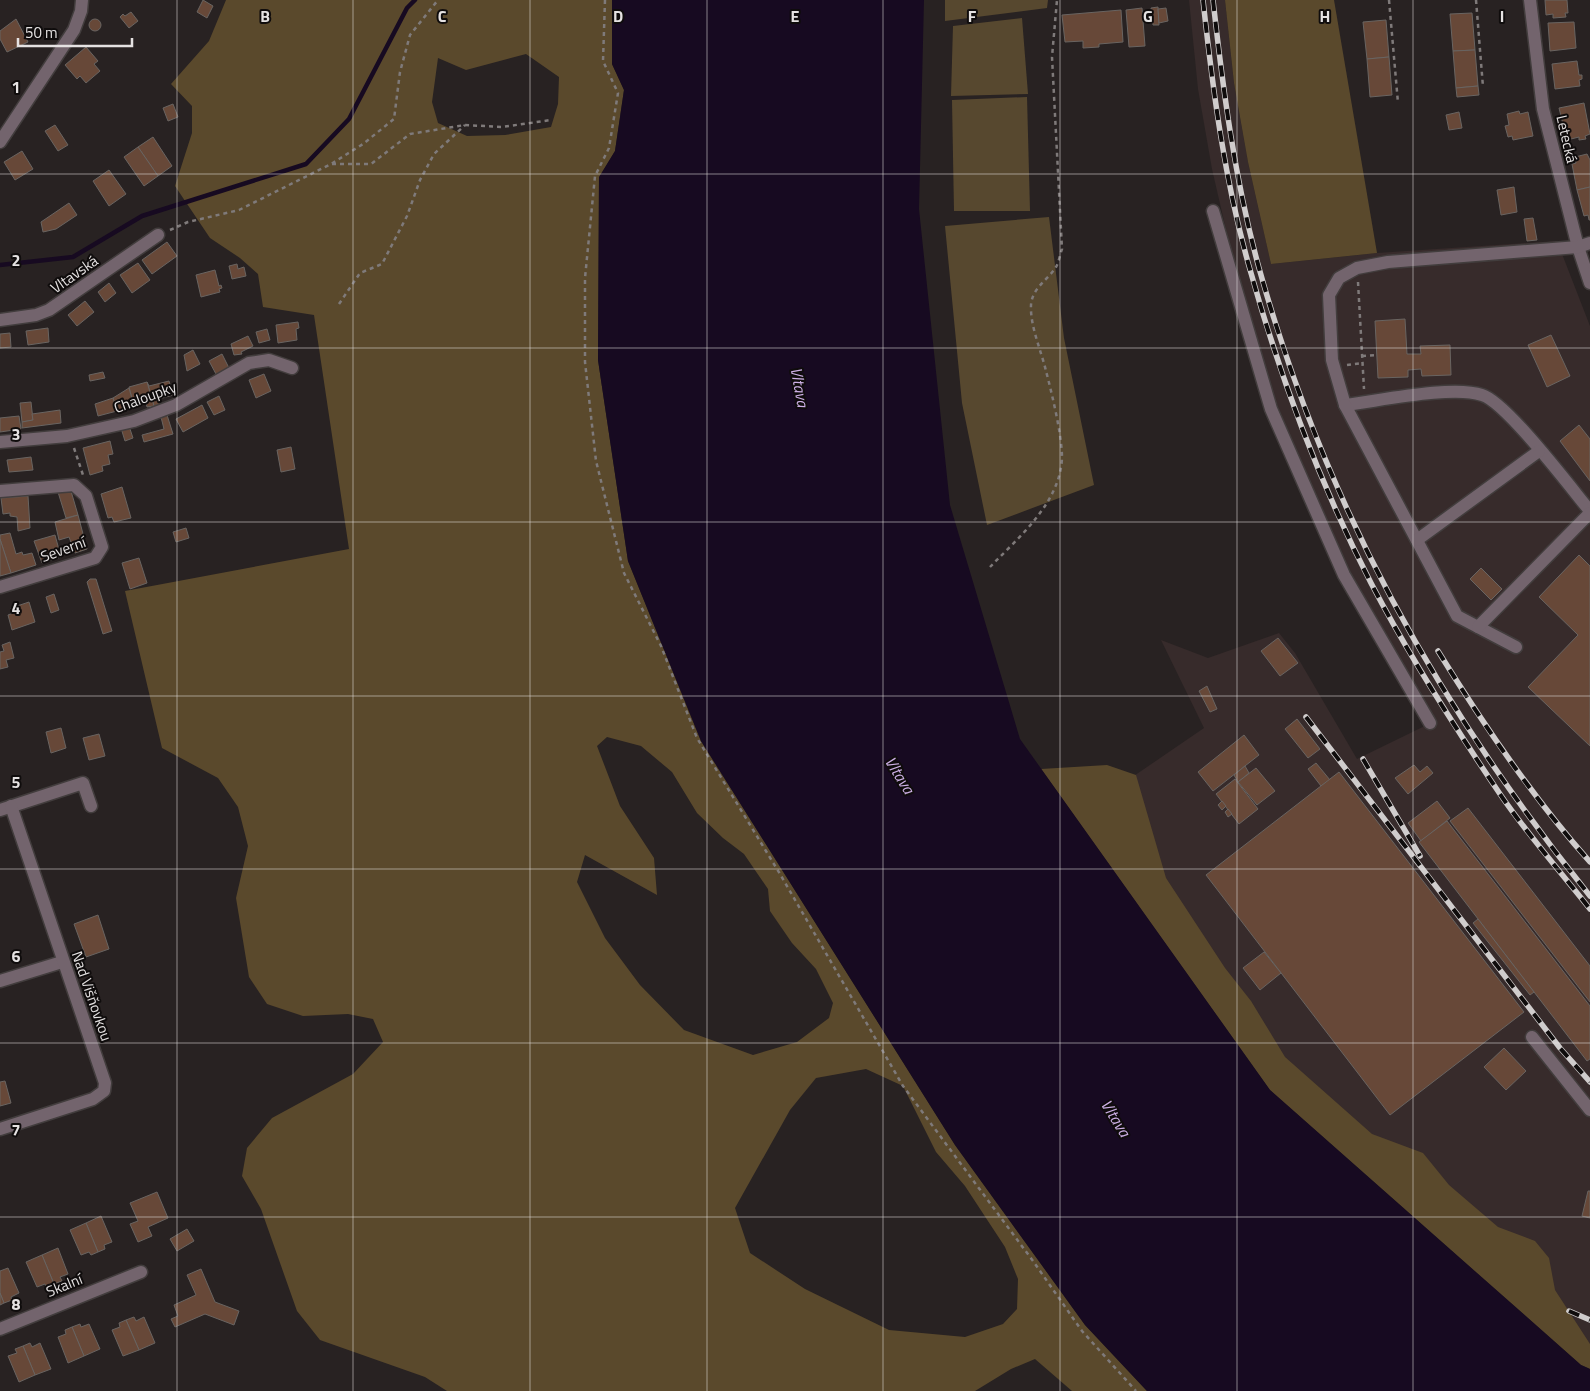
<svg xmlns="http://www.w3.org/2000/svg" width="1590" height="1391" font-family="'Titillium Web',sans-serif">
<style>
.built{fill:#372b2b}
.green{fill:#57482f}
.forest{fill:#5a492c;fill-rule:evenodd}
.water{fill:#170a21}
.lines{fill:none;stroke-linecap:round;stroke-linejoin:round}
.stream{stroke:#170a21;stroke-width:4.5}
.building{fill:#674838;stroke:#696461}
.minor-casing{stroke:#423d3d;stroke-width:15}
.path{stroke:#7f7a7a;stroke-width:2.5;stroke-dasharray:4 4;stroke-linecap:butt}
.minor{stroke:#73646d;stroke-width:12}
.rail-casing{stroke:#d0cdcd;stroke-width:5.5}
.rail{stroke:#0f0c0c;stroke-width:4;stroke-dasharray:11;stroke-linecap:butt}
.grid{fill:none;stroke:#e5e2e2;stroke-width:1;stroke-opacity:0.55}
.labels{text-anchor:middle;dominant-baseline:central;stroke-width:4;stroke-linejoin:round;paint-order:stroke}
.street-label{font-size:15px;fill:#e5e2e2;stroke:#0f0c0c}
.water-label{font-size:16px;font-style:italic;fill:#cdb0e5;stroke:#0f0c0c}
.grid-label{font-size:16px;text-anchor:middle;font-weight:bold;fill:#e5e2e2;stroke:#0f0c0c;stroke-width:4;stroke-linejoin:round;paint-order:stroke}
</style>
<rect width="100%" height="100%" fill="#282222"/>
<path class="built" d="M1189,0H1225L1234,83L1248,162L1271,264L1377,253L1557,241L1590,326V1369L1270,1090L1090,806L1204,728L1161,640L1208,658L1279,633L1295,653L1357,759L1435,721L1358,590L1311,492L1269,384L1236,273L1212,169L1198,89Z"/>
<g class="green">
<path d="M945,0H1048L1047,8L945,21Z"/>
<path d="M1022,18L1028,94L951,96L953,26Z"/>
<path d="M1027,97L1030,211H954L952,100Z"/>
<path d="M1049,217L1064,338L1094,485L987,525L962,403L945,226Z"/>
</g>
<g class="forest">
<path d="M226,0H612V64L624,90L615,151L599,178L598,360L628,561L701,741L955,1145L1085,1325L1147,1391H1072L1035,1359L1011,1369L975,1391H447L425,1377L320,1340L297,1311L261,1209L242,1176L247,1148L272,1118L353,1074L383,1042L373,1019L348,1014L303,1016L267,1004L249,977L236,898L248,846L238,807L218,778L162,748L125,591L349,549L314,315L263,307L258,274L240,258L210,238L175,186L192,133V106L171,84L209,41ZM526,54L559,77L558,104L551,127L505,135L467,136L438,123L432,102L438,58L466,70ZM607,737L641,746L672,772L697,813L723,838L744,854L768,889L770,911L792,943L816,969L833,1003L829,1018L797,1042L753,1055L684,1030L640,985L605,938L577,882L585,855L657,895L654,858L620,806L597,746ZM866,1069L903,1086L936,1152L965,1186L1005,1247L1018,1279L1017,1309L1003,1324L965,1337L889,1330L805,1289L750,1253L735,1208L790,1110L816,1078Z"/>
<path d="M1225,0H1334L1377,253L1271,264L1248,162L1234,83Z"/>
<path d="M1107,765L1136,775L1166,878L1225,968L1251,1001L1285,1057L1372,1134L1423,1153L1449,1185L1498,1227L1535,1241L1549,1258L1555,1290L1590,1344V1369L1581,1365L1270,1090L1041,769Z"/>
</g>
<path class="water" d="M612,0H924L919,209L950,505L1020,739L1270,1090L1581,1365L1590,1369V1391H1147L1085,1325L955,1145L701,741L628,561L598,360L599,177L615,151L624,90L612,64Z"/>
<g class="lines">
<path class="stream" d="M0,265L73,257L142,216L306,164L349,119L407,8L415,0"/>
</g>
<g class="building">
<path d="M203,0L213,6L207,18L197,12Z"/>
<path d="M1545,0H1567L1568,13H1565L1566,17L1553,18V14L1546,15Z"/>
<path d="M1158,7L1159,25H1153L1151,8Z"/>
<path d="M1142,8L1145,46L1129,47L1126,10Z"/>
<path d="M1166,8L1168,21L1159,23L1158,9Z"/>
<path d="M1121,10L1123,42L1099,44V47L1083,48V41L1065,42L1062,15Z"/>
<path d="M131,12L138,21L129,28L120,17L123,14L125,16Z"/>
<path d="M1472,13L1475,50L1453,51L1450,14Z"/>
<circle cx="95" cy="25" r="6"/>
<path d="M16,19L28,42L7,52L0,39V31Z"/>
<path d="M1386,20L1389,57L1367,59L1363,22Z"/>
<path d="M1574,22L1576,48L1550,51L1548,23Z"/>
<path d="M86,47L98,61L94,64L100,71L86,83L80,76L77,79L65,65Z"/>
<path d="M1475,50L1478,86L1456,88L1453,51Z"/>
<path d="M1389,57L1392,95L1370,97L1367,59Z"/>
<path d="M1577,61L1579,75H1582V79L1579,80L1580,86L1555,89L1552,64Z"/>
<path d="M1478,86L1479,95L1457,97L1456,88Z"/>
<path d="M1584,103L1590,134L1585,136L1586,139L1579,140V137L1567,140L1559,108Z"/>
<path d="M173,104L178,117L168,121L163,108Z"/>
<path d="M1519,111L1520,114L1528,112L1533,136L1513,140L1512,136L1508,137L1505,126L1509,125L1507,114Z"/>
<path d="M1459,112L1462,128L1449,130L1446,115Z"/>
<path d="M55,125L68,145L58,151L45,131Z"/>
<path d="M153,137L172,166L158,176L138,147Z"/>
<path d="M138,147L158,176L144,186L124,157Z"/>
<path d="M22,151L33,169L15,180L4,162Z"/>
<path d="M1587,154L1590,160V187L1577,190L1572,164L1576,163L1575,157Z"/>
<path d="M109,170L126,194L109,206L93,181Z"/>
<path d="M1514,187L1517,212L1501,215L1497,190Z"/>
<path d="M1590,187V220H1589L1588,215L1584,216L1577,190Z"/>
<path d="M69,203L77,215L56,229L43,232L41,222Z"/>
<path d="M1533,218L1537,240L1527,241L1524,219Z"/>
<path d="M167,242L177,256L152,274L142,260Z"/>
<path d="M138,263L150,280L132,293L120,275Z"/>
<path d="M237,264L238,269L244,267L246,276L232,279L229,266Z"/>
<path d="M215,270L219,286L221,285L222,288L219,289L220,292L201,297L196,275Z"/>
<path d="M109,283L116,293L105,302L98,292Z"/>
<path d="M85,301L94,312L77,326L68,315Z"/>
<path d="M1405,319L1407,354H1421L1420,346L1450,345L1451,375L1422,376L1421,369L1408,370V377L1378,378L1375,321Z"/>
<path d="M298,322L299,328L296,329L297,340L278,343L276,325Z"/>
<path d="M48,328L49,342L28,345L26,331Z"/>
<path d="M267,329L270,340L259,343L256,332Z"/>
<path d="M10,333L11,347L0,348V334Z"/>
<path d="M1551,335L1570,376L1547,387L1528,345Z"/>
<path d="M248,336L253,346L241,352L242,354L234,355L231,344Z"/>
<path d="M193,350L200,364L187,371L184,355Z"/>
<path d="M222,354L229,368L216,374L209,361Z"/>
<path d="M103,372L105,378L90,381L89,375Z"/>
<path d="M264,374L271,391L256,398L249,380Z"/>
<path d="M169,381L173,395L159,399L160,404L154,406L147,382L149,386Z"/>
<path d="M147,382L154,406L147,407L146,403L134,406L129,387Z"/>
<path d="M129,388L134,406L117,411L113,398Z"/>
<path d="M219,396L225,410L214,415L207,402Z"/>
<path d="M113,398L117,411L98,416L95,404Z"/>
<path d="M31,402L33,420L22,422L20,403Z"/>
<path d="M202,405L208,418L183,432L176,419Z"/>
<path d="M60,410L61,423L22,428V422L33,420L32,414Z"/>
<path d="M167,415L173,434L144,442L142,435L164,429L161,417Z"/>
<path d="M19,416L21,429L0,432V418Z"/>
<path d="M1579,425L1590,439V481L1560,441Z"/>
<path d="M129,426L133,438L125,441L121,428Z"/>
<path d="M110,441L113,454L108,455L110,464L102,466L103,471L90,475L83,448Z"/>
<path d="M291,447L295,469L281,472L277,450Z"/>
<path d="M31,457L33,470L9,472L7,460Z"/>
<path d="M122,487L131,518L114,522L112,517L108,518L101,494Z"/>
<path d="M71,491L78,515L66,518L58,492Z"/>
<path d="M28,496L30,528L18,531L17,517L10,516V513L3,514L1,498Z"/>
<path d="M78,515L87,549L75,553L69,537L59,540L55,522Z"/>
<path d="M186,528L189,538L176,542L173,532Z"/>
<path d="M10,533L16,554L22,552L23,555L32,553L36,565L11,573L0,539V535Z"/>
<path d="M55,535L61,557L42,563L34,541Z"/>
<path d="M0,539L11,573L0,576Z"/>
<path d="M1579,555L1590,566V746L1528,687L1578,635L1539,597Z"/>
<path d="M139,558L147,583L130,589L122,563Z"/>
<path d="M1481,568L1502,589L1491,600L1470,579Z"/>
<path d="M90,579H96L112,631L103,634L87,582Z"/>
<path d="M54,594L59,610L51,613L46,597Z"/>
<path d="M29,602L35,622L12,630L8,615L13,613L11,608Z"/>
<path d="M1278,638L1298,663L1280,676L1261,651Z"/>
<path d="M10,642L14,658L6,660L8,667L0,669V652L4,651L2,645Z"/>
<path d="M1207,686L1217,709L1210,712L1199,691Z"/>
<path d="M1297,719L1320,749L1308,758L1285,729Z"/>
<path d="M61,728L66,748L51,753L46,732Z"/>
<path d="M99,734L105,756L89,760L83,738Z"/>
<path d="M1244,735L1259,755L1213,791L1198,772Z"/>
<path d="M1316,763L1330,780L1321,786L1308,769Z"/>
<path d="M1414,765L1420,772L1427,766L1433,773L1408,794L1395,778Z"/>
<path d="M1245,766L1249,773L1238,782L1234,775Z"/>
<path d="M1256,768L1275,791L1257,805L1238,782Z"/>
<path d="M1339,772L1524,1012L1390,1115L1206,875Z"/>
<path d="M1235,779L1258,809L1239,824L1216,794Z"/>
<path d="M1222,801L1226,806L1222,810L1218,805Z"/>
<path d="M1437,801L1450,818L1421,841L1408,823Z"/>
<path d="M1468,808L1590,966V1002L1450,821Z"/>
<path d="M1228,809L1232,814L1228,817L1225,812Z"/>
<path d="M1447,821L1590,1006V1059L1587,1061L1419,842Z"/>
<path d="M98,915L109,949L86,957L74,924Z"/>
<path d="M1478,919L1534,992L1530,995L1473,923Z"/>
<path d="M1264,952L1281,973L1260,990L1243,968Z"/>
<path d="M1504,1048L1526,1071L1506,1090L1484,1067Z"/>
<path d="M5,1081L11,1103L0,1106V1082Z"/>
<path d="M1588,1191H1590V1218L1582,1216Z"/>
<path d="M157,1192L168,1218L148,1227L152,1236L138,1242L130,1224L138,1221L130,1203Z"/>
<path d="M101,1216L112,1242L104,1245L105,1249L98,1252L86,1223Z"/>
<path d="M86,1223L98,1252L91,1255L89,1252L81,1255L70,1230Z"/>
<path d="M187,1229L194,1241L177,1251L170,1239Z"/>
<path d="M58,1248L68,1274L60,1277L62,1281L54,1284L42,1255Z"/>
<path d="M42,1255L54,1284L46,1287L45,1284L37,1287L26,1262Z"/>
<path d="M8,1268L19,1293L11,1297L12,1300L4,1303L0,1293V1271Z"/>
<path d="M201,1269L215,1302L239,1311L234,1325L205,1314L175,1327L171,1319L178,1316L174,1305L196,1295L187,1275Z"/>
<path d="M0,1293L4,1303L0,1305Z"/>
<path d="M134,1317L136,1321L144,1317L155,1343L139,1350L126,1320Z"/>
<path d="M126,1320L139,1350L123,1356L112,1330L120,1327L119,1323Z"/>
<path d="M80,1324L81,1327L89,1324L100,1349L84,1356L72,1327Z"/>
<path d="M72,1327L84,1356L68,1363L58,1337L66,1334L65,1330Z"/>
<path d="M30,1343L32,1347L40,1343L51,1369L35,1375L23,1346Z"/>
<path d="M23,1346L35,1375L19,1382L8,1356L17,1353L15,1349Z"/>
</g>
<g class="lines">
<defs>
<g id="minor">
<path d="M1530,0L1543,109L1578,247L1590,283"/>
<path d="M0,142L74,30L81,11L82,0"/>
<path d="M1213,211L1271,409L1344,575L1430,723"/>
<path d="M1590,243L1578,247L1388,262L1357,268L1339,278L1329,295L1332,360L1345,405C1379,401 1452,385 1482,395C1506,402 1571,488 1590,511"/>
<path d="M0,320L36,315L49,310L158,235"/>
<path d="M1345,405L1457,616L1516,647"/>
<path d="M0,442L67,436L134,421L176,405L249,363L269,360L292,368"/>
<path d="M0,491L74,485L86,496L102,547L95,558L0,587"/>
<path d="M1417,540L1539,451"/>
<path d="M1478,627L1590,513"/>
<path d="M0,810L83,783L91,806"/>
<path d="M0,981L62,962"/>
<path d="M1532,1037L1590,1110"/>
<path d="M0,1129L93,1099L104,1091L105,1083L11,806"/>
<path d="M0,1329L141,1272"/>
</g>
</defs>
<use href="#minor" class="minor-casing"/>
<g class="path">
<path d="M605,0L603,61L618,93L609,148L595,176L585,278V362L596,461L624,573L661,646L697,738L780,874L903,1086L1033,1261L1082,1331L1136,1391"/>
<path d="M1389,0L1398,103"/>
<path d="M1476,0L1483,87"/>
<path d="M332,164H371L410,134L465,125L502,127L551,120"/>
<path d="M170,230L188,222L239,210L331,164L363,144L394,119L400,72L410,35L438,0"/>
<path d="M1358,282L1364,389"/>
<path d="M339,304L360,273L382,264L407,216L420,180L434,154L465,125"/>
<path d="M1362,356L1377,355"/>
<path d="M1347,365L1363,363"/>
<path d="M74,448L83,475"/>
<path d="M990,567C1019,537 1060,503 1062,458C1062,435 1052,394 1046,371C1041,350 1030,326 1031,305C1032,288 1048,280 1056,267C1059,262 1060,254 1062,249L1052,57L1057,0"/>
</g>
<use href="#minor" class="minor"/>
<defs>
<g id="rail">
<path d="M1203,0C1213,92 1225,184 1251,273C1281,380 1320,484 1371,583C1409,656 1454,726 1500,794C1527,834 1560,871 1590,909"/>
<path d="M1213,0C1223,90 1235,181 1259,268C1325,505 1437,705 1590,896"/>
<path d="M1438,651C1483,724 1532,797 1590,862"/>
<path d="M1306,717L1560,1048L1590,1082"/>
<path d="M1363,759L1420,856"/>
<path d="M1569,1311L1590,1320"/>
</g>
</defs>
<use href="#rail" class="rail-casing"/>
<use href="#rail" class="rail"/>
</g>
<path class="grid" d="M177,0V1391M353,0V1391M530,0V1391M707,0V1391M883,0V1391M1060,0V1391M1237,0V1391M1413,0V1391M0,174H1590M0,348H1590M0,522H1590M0,696H1590M0,869H1590M0,1043H1590M0,1217H1590"/>
<g class="labels">
<g class="street-label">
<text transform="translate(1567 139) rotate(77)">Letecká</text>
<text transform="translate(74 274) rotate(-35)">Vltavská</text>
<text transform="translate(145 397) rotate(-20)">Chaloupky</text>
<text transform="translate(63 549) rotate(-20)">Severní</text>
<text transform="translate(92 996) rotate(71)">Nad Višňovkou</text>
<text transform="translate(64 1285) rotate(-22)">Skalní</text>
</g>
<g class="water-label">
<text transform="translate(800 387) rotate(80)">Vltava</text>
<text transform="translate(900 775) rotate(58)">Vltava</text>
<text transform="translate(1116 1118) rotate(58)">Vltava</text>
</g>
</g>
<g class="grid-label">
<text x="265" y="22">B</text>
<text x="442" y="22">C</text>
<text x="618" y="22">D</text>
<text x="795" y="22">E</text>
<text x="972" y="22">F</text>
<text x="1148" y="22">G</text>
<text x="1325" y="22">H</text>
<text x="1502" y="22">I</text>
<text x="16" y="93">1</text>
<text x="16" y="266">2</text>
<text x="16" y="440">3</text>
<text x="16" y="614">4</text>
<text x="16" y="788">5</text>
<text x="16" y="962">6</text>
<text x="16" y="1136">7</text>
<text x="16" y="1310">8</text>
</g>
<path d="M18 38v8h114v-8" fill="none" stroke="#e5e2e2" stroke-width="2.5"/>
<text x="25" y="38" font-size="15" fill="#e5e2e2" stroke="#0f0c0c" stroke-width="4" paint-order="stroke">50 m</text>
</svg>
